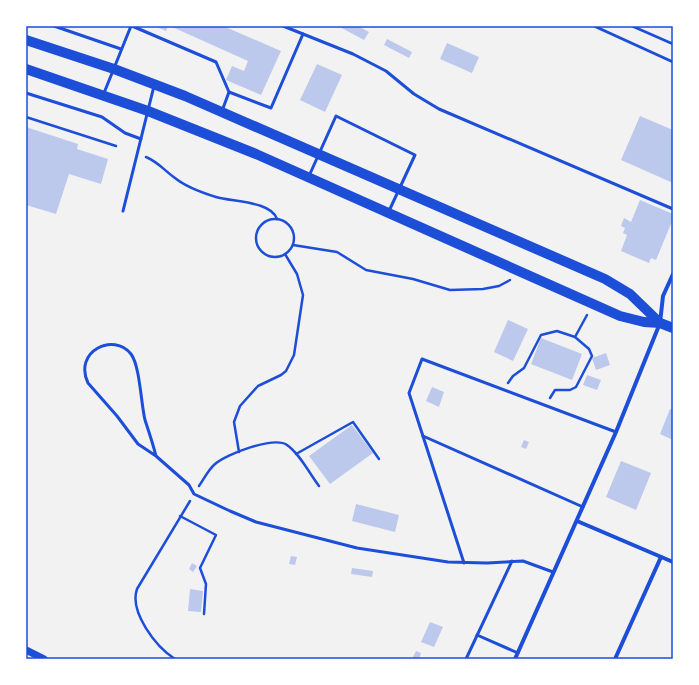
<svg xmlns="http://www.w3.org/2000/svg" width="699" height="685" font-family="Signika,sans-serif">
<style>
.building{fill:#bdc9ec}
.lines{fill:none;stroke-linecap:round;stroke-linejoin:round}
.path{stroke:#1d4ed8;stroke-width:2.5}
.service{stroke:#1d4ed8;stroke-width:3}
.minor{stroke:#1d4ed8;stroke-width:4}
.tertiary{stroke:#1d4ed8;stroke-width:7}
.primary{stroke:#1d4ed8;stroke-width:10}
.neatline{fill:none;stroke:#1d4ed8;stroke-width:1.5}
</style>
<rect width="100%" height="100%" fill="#f2f2f2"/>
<g class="building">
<path d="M155,26H168L166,31Z"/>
<path d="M170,26H223L281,51L261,95L226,80L232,66L244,71L248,61Z"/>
<path d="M338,26H358L369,32L364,40Z"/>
<path d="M387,39L412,52L409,58L384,45Z"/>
<path d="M447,43L479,57L472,73L440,59Z"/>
<path d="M317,64L342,75L325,112L300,100Z"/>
<path d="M640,116L673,130V183L621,160Z"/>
<path d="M26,127L78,144L77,149L108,159L101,184L69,174L56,214L26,205Z"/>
<path d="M640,200L673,214V219L656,260L651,258L649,263L621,251L627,235L623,233L625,228L621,226L624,218L631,222Z"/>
<path d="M508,320L528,329L513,361L494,352Z"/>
<path d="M541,338L582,354L572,380L531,364Z"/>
<path d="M606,353L610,365L596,370L592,358Z"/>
<path d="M587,375L601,380L597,390L583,385Z"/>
<path d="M432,387L444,392L439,407L426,401Z"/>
<path d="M670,409L673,410V440L660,434Z"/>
<path d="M352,425L373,453L330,484L309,456Z"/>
<path d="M524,440L529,442L526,449L521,447Z"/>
<path d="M621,461L651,473L636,510L606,497Z"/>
<path d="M356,504L399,515L395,532L352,521Z"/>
<path d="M291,556L297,557L295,565L289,564Z"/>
<path d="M192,563L197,566L193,572L189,569Z"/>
<path d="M352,568L373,571L372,577L351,574Z"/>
<path d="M190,589L203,591L201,612L188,611Z"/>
<path d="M430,622L443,627L434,647L421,642Z"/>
<path d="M416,651L421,653L419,659H412Z"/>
</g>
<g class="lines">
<g class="path">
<path d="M632,26L673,44"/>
<path d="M26,117L116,146"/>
<path d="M146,157C158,162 164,170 175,178C186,187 203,193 216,197C233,202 271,201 277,219"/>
<circle cx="275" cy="238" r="19"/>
<path d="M293,245L337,252L366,270L413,279L450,290L483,289L499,286L510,280"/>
<path d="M575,337L587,315"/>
<path d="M508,383L513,376L524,368L541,335L557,331L575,337L589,349L592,356L576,387L570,390H555L550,398"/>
<path d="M239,452L234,422L240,406L258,386L281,375L286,371L294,355L303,295L297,274L285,254"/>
<path d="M296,454L353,422L379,459"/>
<path d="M199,486C204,479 208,470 215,464C226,454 274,436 287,445C300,454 309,473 319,486"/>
<path d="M180,516L216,535L200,568L206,584L204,614"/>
<path d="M175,659C156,647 129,612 137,589L190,501"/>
</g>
<g class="service">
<path d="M54,26L121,49"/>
<path d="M132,26L216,62L229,92L222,111"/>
<path d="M283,26L353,54L386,71L414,94L439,109L673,209"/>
<path d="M594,26L673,62"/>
<path d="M229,92L271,108L303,34"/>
<path d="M26,93L102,117L125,133L141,139"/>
<path d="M104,93L131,26"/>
<path d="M309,176L336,116L415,155L389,211"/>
<path d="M123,211L154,86"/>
<path d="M423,436L583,507"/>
<path d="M156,456C153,444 149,432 145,420C141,404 140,366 131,354C114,332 73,351 88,383L117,416L138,444L156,456L189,485L194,494L230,511L256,522L357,548L448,562L487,563L523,561L553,572"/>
<path d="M464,563L409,393L422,359L616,432"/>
<path d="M477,635L518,653"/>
<path d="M466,659L512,561"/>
</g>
<g class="minor">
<path d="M577,521L673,562"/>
<path d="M515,659L616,432L660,323L663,296L673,274"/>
<path d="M615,659L661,557"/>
</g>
<path class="tertiary" d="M26,650L44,659"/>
<g class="primary">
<path d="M26,40L114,69L185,96L605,279L630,294L660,323L673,328"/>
<path d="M26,69L148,111L256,154L620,316L644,322L660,323"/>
</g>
</g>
<rect width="699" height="685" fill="none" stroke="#ffffff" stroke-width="54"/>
<rect x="27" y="27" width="645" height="631" class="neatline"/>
</svg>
